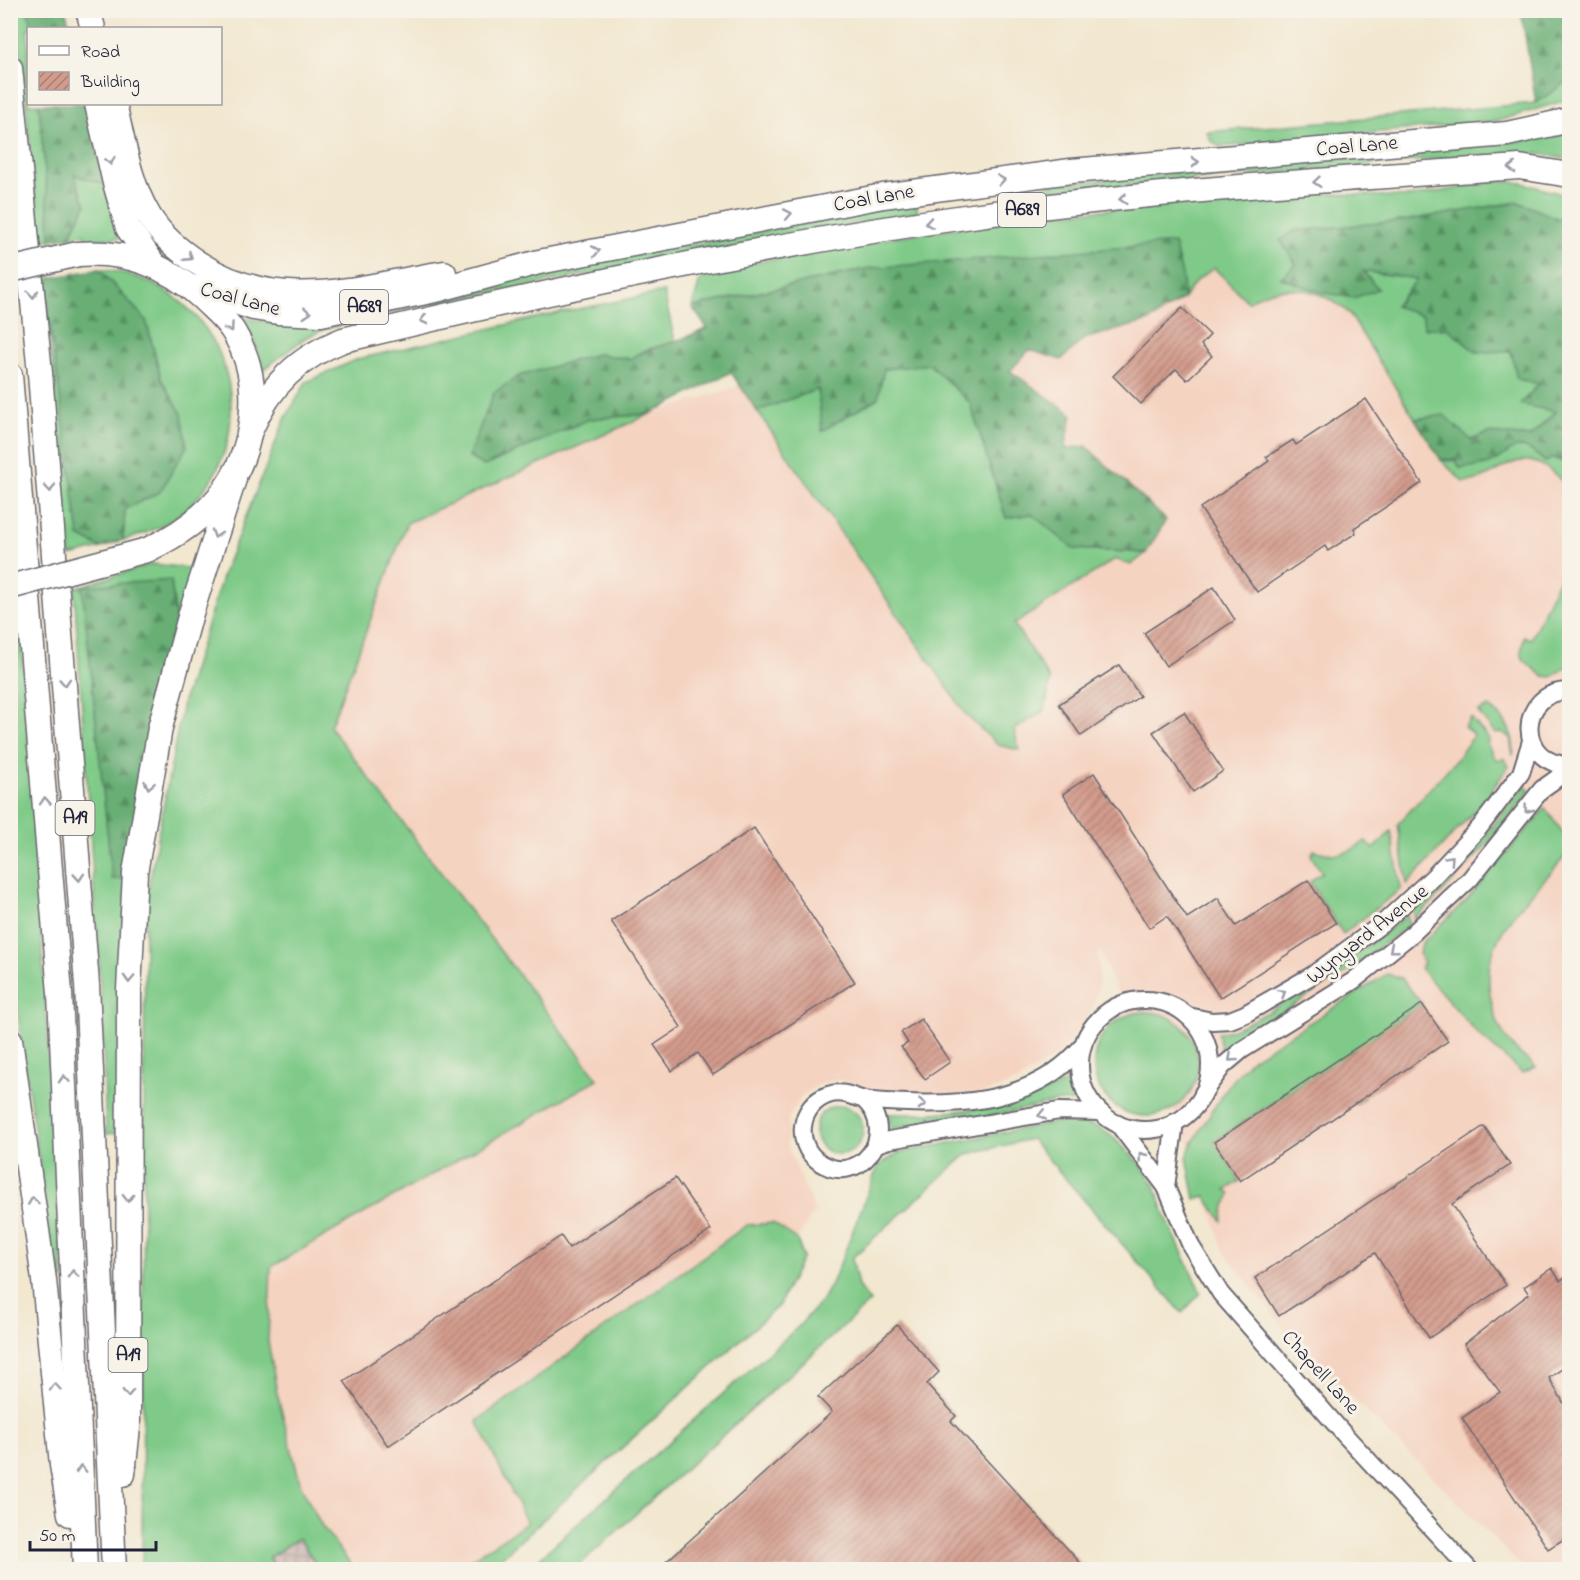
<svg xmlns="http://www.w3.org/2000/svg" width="1580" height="1580" font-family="'Indie Flower',sans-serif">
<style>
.built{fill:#f5d3c1}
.industrial{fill:url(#industrial-grid)}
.grass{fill:#7fca88;stroke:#507662;stroke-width:1.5}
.forest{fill:url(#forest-firs);stroke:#446858;stroke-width:1.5}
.building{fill:url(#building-hatch)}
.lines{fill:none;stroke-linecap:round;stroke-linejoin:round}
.minor-casing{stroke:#6b676f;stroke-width:20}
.highway-casing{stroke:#6b676f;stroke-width:27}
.minor{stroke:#fff;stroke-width:16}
.highway{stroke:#fff;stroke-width:24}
.highway-bridge-casing{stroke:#6b676f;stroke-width:27;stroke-linecap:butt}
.highway-bridge{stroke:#fff;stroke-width:24}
.oneway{stroke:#9c9ca7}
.labels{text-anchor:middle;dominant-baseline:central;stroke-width:6;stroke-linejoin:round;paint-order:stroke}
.shield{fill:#f7f3e8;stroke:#62616f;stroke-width:1.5}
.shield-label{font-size:20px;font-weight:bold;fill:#22223b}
.street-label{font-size:21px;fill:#22223b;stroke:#f7f3e8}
</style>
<defs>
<pattern id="industrial-grid" width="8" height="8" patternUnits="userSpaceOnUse" patternTransform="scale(1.5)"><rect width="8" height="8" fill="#d1c0bc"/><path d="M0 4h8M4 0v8" fill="none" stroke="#b3a5a2"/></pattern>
<pattern id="forest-firs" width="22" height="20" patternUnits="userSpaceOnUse" patternTransform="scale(1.5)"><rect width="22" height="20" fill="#67ae74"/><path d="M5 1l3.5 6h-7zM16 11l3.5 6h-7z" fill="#548d60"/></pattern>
<pattern id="building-hatch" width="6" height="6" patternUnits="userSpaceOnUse" patternTransform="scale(1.5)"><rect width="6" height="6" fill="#d39b8c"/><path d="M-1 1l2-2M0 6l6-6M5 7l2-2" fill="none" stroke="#ab7e74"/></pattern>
</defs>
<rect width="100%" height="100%" fill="#f7f3e8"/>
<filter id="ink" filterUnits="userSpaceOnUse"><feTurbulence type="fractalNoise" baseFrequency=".0167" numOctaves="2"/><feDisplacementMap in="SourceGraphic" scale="12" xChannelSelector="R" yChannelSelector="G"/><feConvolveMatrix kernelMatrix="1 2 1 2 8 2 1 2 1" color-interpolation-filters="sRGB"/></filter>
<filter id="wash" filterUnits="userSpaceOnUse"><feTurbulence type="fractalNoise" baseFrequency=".008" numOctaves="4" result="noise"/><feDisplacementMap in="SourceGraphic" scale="24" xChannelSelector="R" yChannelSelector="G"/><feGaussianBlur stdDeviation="1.35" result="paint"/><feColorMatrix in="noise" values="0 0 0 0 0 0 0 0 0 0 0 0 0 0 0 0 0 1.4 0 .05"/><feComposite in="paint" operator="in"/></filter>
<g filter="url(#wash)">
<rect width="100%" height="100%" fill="#f2e7cf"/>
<path class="built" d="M1569,216V1568L1524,1569L1286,1331L1224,1252L1193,1153L1098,949L1099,984L1091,1011L1061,1052L1019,1081L983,1093L944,1096L878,1089L838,1080L821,1083L803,1095L789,1117L787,1145L815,1211L797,1239L773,1223L477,1421L527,1524L456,1569H354L322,1526L301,1486L277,1393L268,1341L271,1267L598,1078L330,727L407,523L650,414L1048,290Z"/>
<path class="industrial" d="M299,1538L319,1569H277L269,1557Z"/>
<g class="grass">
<path d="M16,11H27L34,28H28V104H39L51,240L40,242Z"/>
<path d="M1569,80V97L1563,101L1498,121L1220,147L1210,140L1207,132L1536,103Z"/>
<path d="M1569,131V159L1539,154L1446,158L1048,193H1021L1053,184L1522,141L1557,136Z"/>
<path d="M73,174L104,184L122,238L86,240L85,234L70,237L86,205Z"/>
<path d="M1498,181L1523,183L1569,196V223L1518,202L1404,221L1294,231L1296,264L1281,278L1321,292L1354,298L1362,271L1418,279L1395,306L1423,316L1424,328L1447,327L1476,352L1512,351L1539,384L1521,404L1556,411L1530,437L1489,433L1471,440L1444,416L1415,419L1349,313C1319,287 1281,280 1248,302L1214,268L1196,281L1184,298L1183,279L904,267L871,268L692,307L700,280L714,270L895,237L1050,214L1314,193L1409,197Z"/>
<path d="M916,202L918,212L410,308L324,329L305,338L263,370L257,348L242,318L288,325L337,319L484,283Z"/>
<path d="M99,269C258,285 282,501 123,540L125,509L160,492L182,414L161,379L146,320Z"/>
<path d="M44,279L79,536L101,548L70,556Z"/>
<path d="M664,292L675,342L642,351L630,359L598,354L519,376L468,457L484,466L589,419L650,414L407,523L330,727L598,1079L271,1267L268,1341L277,1393L301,1486L322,1526L354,1569H319L299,1538L269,1557L277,1569L142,1570L145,905L183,702L224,571L285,419L306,382L358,359L549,315Z"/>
<path d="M929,364L970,402L1006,518L1032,514L1074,549L1146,553L1131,565L1115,559L1014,624L1050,680L1045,710L1014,730L1019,750L998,745L967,716L757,411L818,389L823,431L884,369Z"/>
<path d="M1512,447L1530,448L1545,462L1553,458L1569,464V518L1565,516C1569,501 1570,488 1558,477C1515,437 1499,483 1463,482L1441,460L1489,464Z"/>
<path d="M1569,545V665L1552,677L1543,676L1524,660L1521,653L1524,637L1531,639L1559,579Z"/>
<path d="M153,564L195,569L176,622L171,580L113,879H126L120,1132L106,1134L102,1013L74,588Z"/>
<path d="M10,604H18L27,711L63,1280H56L11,968Z"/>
<path d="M1489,707C1506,717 1516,737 1513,756L1510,738L1502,732L1495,734L1478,712Z"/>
<path d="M1471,718L1489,739L1487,744L1496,760L1504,758L1509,766L1483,802L1407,884L1398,824L1456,760L1474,735L1464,727Z"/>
<path d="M1525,785L1530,791C1495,837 1457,879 1415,919L1413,909L1484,837Z"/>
<path d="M1545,808L1569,841V852C1546,880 1509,913 1495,946C1482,977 1491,1021 1512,1046C1519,1054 1528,1060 1536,1067L1522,1073L1477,1033L1420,968L1424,964L1419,954L1422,943L1466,901Z"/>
<path d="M1391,831L1401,889L1343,934L1310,882L1322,872L1311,856L1314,850C1335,857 1348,855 1365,841L1374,849Z"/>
<path d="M1407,915L1409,925L1344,974L1221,1050L1218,1033C1239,1029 1255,1019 1273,1009C1321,981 1364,949 1407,915Z"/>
<path d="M1387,974L1401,978L1422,1004L1339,1060L1364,1098L1357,1104L1331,1065L1214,1141L1240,1181L1226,1190L1231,1194L1225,1206L1222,1221L1206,1197L1195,1199L1187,1158L1190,1147L1223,1093L1249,1061Z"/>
<circle cx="1146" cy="1064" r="52"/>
<path d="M1067,1082L1071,1083L1076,1098L1071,1102H1057L991,1116L890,1129L888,1114C949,1115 1011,1108 1067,1082Z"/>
<circle cx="839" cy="1130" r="24"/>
<path d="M1076,1121L1098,1127L1114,1138L1142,1166L1155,1185L1166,1217L1201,1293L1182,1313L1031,1139L967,1154L852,1258L858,1286L870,1302L575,1569H540L539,1559L546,1552L799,1326L822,1300L836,1274L878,1166L898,1153L1056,1122Z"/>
<path d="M773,1223L797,1239L803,1257L779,1305L489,1569H456L527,1523L477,1421L747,1225Z"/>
</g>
<g class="forest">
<path d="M27,11H66L70,28H34Z"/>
<path d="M1521,11H1569V80L1536,103Z"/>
<path d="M39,104H87L104,184L74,175L86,205L69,237L51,240Z"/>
<path d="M1518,202L1569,223V464L1553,458L1545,462C1513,433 1517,452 1489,464C1481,467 1469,467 1460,468L1455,459L1441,460L1415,419L1444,415L1471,440L1489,433L1530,437L1556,412L1520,404L1539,384L1517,379L1511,351L1476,352L1447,328H1424L1423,316L1395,306L1417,279L1363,271L1378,289L1354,298L1321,292L1281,278L1296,264L1280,240L1294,231L1402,221Z"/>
<path d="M1174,243L1183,279L1184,298L1149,321L1084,339L1061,360L1029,350L1010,371L1072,414L1065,449L1086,446L1166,520L1146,553L1074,549L1032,514L1006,518L970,403L929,364L884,369L878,398L822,431L818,389L757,411L731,372L650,414L589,419L484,466L468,457L494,393L519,376L598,354L630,359C654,344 683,342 707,328L692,307L871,268Z"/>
<path d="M99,269L146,320L161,379L182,414L187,446L160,492L125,509L123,540L101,548L79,536L44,279Z"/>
<path d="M171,580L176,622L126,879H112L82,586Z"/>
</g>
<g id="blocks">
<g class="building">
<path d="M1182,308L1210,335L1201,345L1212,356L1187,380L1176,369L1141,404L1113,376Z"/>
<path d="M1366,399L1422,483L1354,528L1356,533L1328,551L1325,546L1257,592L1200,508L1269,461L1266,457L1293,440L1296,445Z"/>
<path d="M1214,587L1235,620L1166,666L1144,633Z"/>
<path d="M1119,665L1140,696L1081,736L1059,704Z"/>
<path d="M1184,712L1223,771L1193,792L1153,732Z"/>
<path d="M1094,773L1187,918L1218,898L1236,926L1308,880L1336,923L1220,998L1167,916L1149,928L1063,794Z"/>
<path d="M754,828L855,982L713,1075L698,1053L672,1071L654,1045L681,1027L611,921Z"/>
<path d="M1422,1004L1448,1041L1240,1181L1214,1142Z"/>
<path d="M921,1019L950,1062L925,1079L901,1047L908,1043L901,1032Z"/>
<path d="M1484,1126L1510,1165L1452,1204L1506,1285L1429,1338L1375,1253L1279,1316L1255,1278Z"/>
<path d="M675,1178L711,1230L388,1446L344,1381L561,1236L569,1248Z"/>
<path d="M1552,1268L1560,1281L1569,1275V1364L1549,1378L1569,1412V1536L1548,1549L1462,1418L1500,1392L1464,1344L1529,1294L1524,1287Z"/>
<path d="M897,1325L939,1372L927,1384L956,1416L951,1421L1086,1569H658L832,1412L818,1397Z"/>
</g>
</g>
</g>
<g filter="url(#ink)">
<use href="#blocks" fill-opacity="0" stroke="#6b676f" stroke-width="1.5"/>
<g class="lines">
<defs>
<g id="minor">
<path d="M1570,691C1517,690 1515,765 1570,765"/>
<circle cx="1145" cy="1065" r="65"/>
<path d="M1188,1016L1212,1021L1230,1020L1245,1014L1311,976L1382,924L1433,877L1480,827L1521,773L1531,741"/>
<path d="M1203,1093L1223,1066L1242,1050L1353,981L1413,933L1470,879L1542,789L1570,769"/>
<path d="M864,1100C901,1135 857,1190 818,1161C794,1144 799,1105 828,1095C845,1089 856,1100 872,1101C945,1107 1033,1108 1083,1045"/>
<path d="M1118,1124L1166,1187L1191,1246L1221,1294L1343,1433L1470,1570"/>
<path d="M877,1144L889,1140L1059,1111L1100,1112"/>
<path d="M1166,1187L1175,1122"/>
</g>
<g id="highway">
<path d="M88,10L93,28"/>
<path d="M10,68L40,373L87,985L114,1570"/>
<path d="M97,104L115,183L128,228L154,265"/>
<path d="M114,104C123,140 129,183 149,216C161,236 178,250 198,263C280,316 355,287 444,273"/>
<path d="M78,254C126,251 166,264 202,298C213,309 225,318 233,331C248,355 254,381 252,409C249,478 207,522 147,550"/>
<path d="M189,286L253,308L278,312L321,314L440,289L539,262L883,196L1071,171L1507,134L1570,120"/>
<path d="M10,375L60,993L85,1570"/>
<path d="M251,429C270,385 299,357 343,340C547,291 758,246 965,217C1148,191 1334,179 1519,167L1570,175"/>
<path d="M10,1040L44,1280L62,1465L70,1514"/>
<path d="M123,1474L128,1427L129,990L135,873L160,728L191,613L234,479"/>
</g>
</defs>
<use href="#minor" class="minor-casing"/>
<use href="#highway" class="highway-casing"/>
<use href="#minor" class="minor"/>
<use href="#highway" class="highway"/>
<defs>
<g id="highway-bridge">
<path d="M10,270L78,254"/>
<path d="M10,587L147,550"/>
</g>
</defs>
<use href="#highway-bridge" class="highway-bridge-casing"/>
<use href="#highway-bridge" class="highway-bridge"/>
</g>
<defs><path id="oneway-chevron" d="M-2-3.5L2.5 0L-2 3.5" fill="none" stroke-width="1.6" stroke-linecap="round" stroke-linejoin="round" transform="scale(1.5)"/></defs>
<g class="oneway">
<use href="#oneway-chevron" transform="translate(110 161) rotate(78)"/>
<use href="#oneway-chevron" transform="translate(1195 162) rotate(-4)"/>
<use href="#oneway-chevron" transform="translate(1512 168) rotate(178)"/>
<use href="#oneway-chevron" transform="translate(1001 180) rotate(-8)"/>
<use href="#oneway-chevron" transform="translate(1317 182) rotate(175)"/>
<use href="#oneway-chevron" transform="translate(1123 199) rotate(175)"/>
<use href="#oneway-chevron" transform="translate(788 214) rotate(-11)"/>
<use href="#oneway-chevron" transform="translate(929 223) rotate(171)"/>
<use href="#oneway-chevron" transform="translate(596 251) rotate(-11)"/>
<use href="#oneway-chevron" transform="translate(189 257) rotate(33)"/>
<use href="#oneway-chevron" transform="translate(33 294) rotate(85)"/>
<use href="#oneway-chevron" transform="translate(307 313) rotate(3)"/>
<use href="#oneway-chevron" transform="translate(424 320) rotate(167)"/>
<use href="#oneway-chevron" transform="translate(230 328) rotate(55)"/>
<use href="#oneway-chevron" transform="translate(50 488) rotate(85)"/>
<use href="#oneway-chevron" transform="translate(216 534) rotate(108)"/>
<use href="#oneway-chevron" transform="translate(65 682) rotate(86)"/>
<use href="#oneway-chevron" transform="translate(149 785) rotate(101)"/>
<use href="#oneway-chevron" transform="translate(45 801) rotate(-94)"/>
<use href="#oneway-chevron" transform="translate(1528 809) rotate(127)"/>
<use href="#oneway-chevron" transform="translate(1450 859) rotate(-47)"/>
<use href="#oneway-chevron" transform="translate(79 877) rotate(86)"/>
<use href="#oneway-chevron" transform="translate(1393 949) rotate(141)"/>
<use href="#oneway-chevron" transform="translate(129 979) rotate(92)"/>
<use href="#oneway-chevron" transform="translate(1282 993) rotate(-32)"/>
<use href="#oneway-chevron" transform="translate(1232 1058) rotate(139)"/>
<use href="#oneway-chevron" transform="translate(64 1079) rotate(-93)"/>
<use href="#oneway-chevron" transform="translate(922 1104) rotate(3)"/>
<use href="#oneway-chevron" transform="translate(1042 1115) rotate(168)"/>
<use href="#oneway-chevron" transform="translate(1142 1156) rotate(-127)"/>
<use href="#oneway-chevron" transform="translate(128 1198) rotate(90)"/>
<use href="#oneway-chevron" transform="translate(33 1201) rotate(-98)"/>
<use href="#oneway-chevron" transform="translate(73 1274) rotate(-93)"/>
<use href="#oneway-chevron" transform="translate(55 1387) rotate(-95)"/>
<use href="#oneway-chevron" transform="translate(128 1393) rotate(90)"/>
<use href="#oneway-chevron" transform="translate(81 1469) rotate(-92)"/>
</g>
</g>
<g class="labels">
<g class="shield">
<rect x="998" y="193" width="48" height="34" rx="4.5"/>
<rect x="340" y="290" width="48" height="34" rx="4.5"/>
<rect x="55.5" y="801" width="39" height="34" rx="4.5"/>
<rect x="108.5" y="1338" width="39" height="34" rx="4.5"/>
</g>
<g class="shield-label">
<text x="1022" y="210">A689</text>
<text x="364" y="307">A689</text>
<text x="75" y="818">A19</text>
<text x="128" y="1355">A19</text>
</g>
<g class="street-label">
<text transform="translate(1357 147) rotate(-5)">Coal Lane</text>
<text transform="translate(874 199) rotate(-10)">Coal Lane</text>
<text transform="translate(240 300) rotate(15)">Coal Lane</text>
<text transform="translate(1368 935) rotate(-38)">Wynyard Avenue</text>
<text transform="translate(1320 1373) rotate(48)">Chapell Lane</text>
</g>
</g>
<rect width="1580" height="1580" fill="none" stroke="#f7f3e8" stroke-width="36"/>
<rect x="27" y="27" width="195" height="78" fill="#f7f3e8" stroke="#a29fa3" stroke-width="1.5"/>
<rect x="39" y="46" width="30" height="9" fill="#ffffff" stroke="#a29fa3" stroke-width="1.5"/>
<text x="81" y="57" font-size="18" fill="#22223b">Road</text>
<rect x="39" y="72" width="30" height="18" fill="url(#building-hatch)" stroke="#a29fa3" stroke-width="1.5"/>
<text x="81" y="87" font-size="18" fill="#22223b">Building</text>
<path d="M30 1541v9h126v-9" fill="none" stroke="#22223b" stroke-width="3"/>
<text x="39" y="1541" font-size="18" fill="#22223b" stroke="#f7f3e8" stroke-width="4.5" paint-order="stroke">50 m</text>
</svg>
